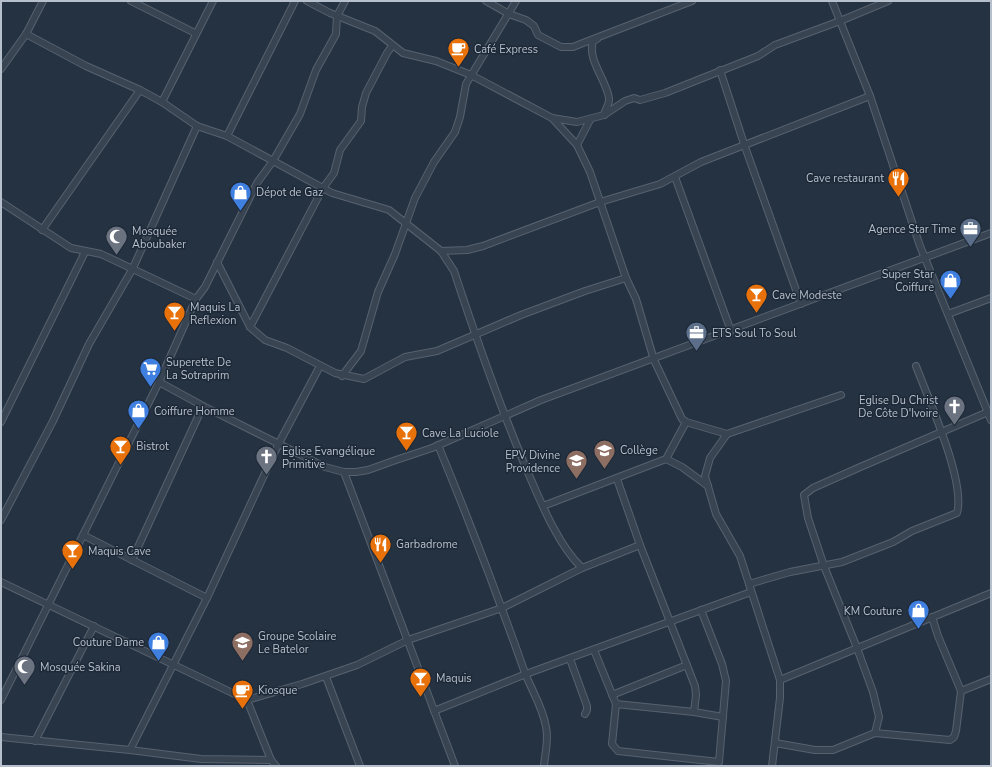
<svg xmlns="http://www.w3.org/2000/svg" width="992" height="767" font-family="'Nunito Sans',sans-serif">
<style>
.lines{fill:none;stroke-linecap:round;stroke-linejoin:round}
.minor-casing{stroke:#57626f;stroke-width:8}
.minor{stroke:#394452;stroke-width:6}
.labels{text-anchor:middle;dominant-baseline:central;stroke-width:3;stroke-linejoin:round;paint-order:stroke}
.poi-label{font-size:11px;fill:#b6bfcc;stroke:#1e2937;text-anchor:start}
</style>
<rect width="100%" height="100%" fill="#253242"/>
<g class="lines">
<defs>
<g id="minor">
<path d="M131,1L195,33"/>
<path d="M307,1L330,13L375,31L403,53L436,61L471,75L552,118L577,122L604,115L625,101L634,98L640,100L665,93L758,56L775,45L840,21L888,1"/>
<path d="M486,1L509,14L526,20L534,26L538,35L561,47H573L583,43L692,1"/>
<path d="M832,1L870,96L920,246L991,420"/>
<path d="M26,34L86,66L140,90L162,102L197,126L227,136L332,193L389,210L441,251L454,271C476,338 499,404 526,468C540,500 557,544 582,568"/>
<path d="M597,39L593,41C587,60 606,79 609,98C610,104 605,109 604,115"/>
<path d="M1,69L26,34L43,1"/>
<path d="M720,70L744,144L801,304"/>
<path d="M162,102L213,1"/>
<path d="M552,118L577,145L590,172L626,278L636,299L654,360L682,419L686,422L727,434"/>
<path d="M227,136L295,1"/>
<path d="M577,145L590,120"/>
<path d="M675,177L731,331"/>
<path d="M1,202L71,248L101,254L196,299L159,382L203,406L325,467L344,472H356L368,470L396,460L432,448L541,400L991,233"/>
<path d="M42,230L140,90"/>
<path d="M441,251L467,250L483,246L600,202L660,184L701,162L870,96"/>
<path d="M217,262L250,327L265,340L287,348L335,373L364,379L405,357L437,351L521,315L585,291L626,278"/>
<path d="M196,299L205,287L257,183L273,161L300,114L316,70L336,34L337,16L345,1"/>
<path d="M948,314L991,298"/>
<path d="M250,327L323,188L334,173L340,150L361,121L362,107L366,93L387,53L392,46"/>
<path d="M342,376L361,351L378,292L395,254L415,198L434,162L455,132L460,117L466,84L516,1"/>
<path d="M1,422L85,252"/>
<path d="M438,445C469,520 498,596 525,673C532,691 543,708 546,727C549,739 545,753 544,766"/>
<path d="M666,459L682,467L708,486"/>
<path d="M344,472L455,766"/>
<path d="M617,479L640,545L695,686L696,695L694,712"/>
<path d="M543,506L666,459L686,422"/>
<path d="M1,520L53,421L89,344L133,268L197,126"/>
<path d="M83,535L207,598"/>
<path d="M132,560L203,406"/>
<path d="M1,582L247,700L271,760L276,766"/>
<path d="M749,584L790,572L842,562L893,542L912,531L957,513C966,482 928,398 916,366"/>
<path d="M932,617L938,636L961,691"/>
<path d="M594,650L616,704L694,712L723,717"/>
<path d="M570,659L587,706V710L585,714"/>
<path d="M326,677L360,766"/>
<path d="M780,680L991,593"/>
<path d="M612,695L687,665"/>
<path d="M1,700L159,382"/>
<path d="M247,700L302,684L357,665L408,640L502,608L582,568L640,545"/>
<path d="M616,704L612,744L618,751L719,762L726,681L722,664L701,610"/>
<path d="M434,711L526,674L751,592"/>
<path d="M875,733L950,740L954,737L956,731L961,691L991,679"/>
<path d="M1,737L130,750L201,759L271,760"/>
<path d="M35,741L94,626"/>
<path d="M775,743L815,750H833L875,733L879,717L873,692L857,648L824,566L808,518L804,495L813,488L858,468L988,412"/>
<path d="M130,750L207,598L279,443L320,366"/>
<path d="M772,766L780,698V680L740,556L716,514L705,476L710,458L727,434L841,395"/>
</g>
</defs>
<use href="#minor" class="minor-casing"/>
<use href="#minor" class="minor"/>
</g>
<defs>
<symbol id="cafe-pin" viewBox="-11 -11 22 30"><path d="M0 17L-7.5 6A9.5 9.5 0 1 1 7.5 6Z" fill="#e8710a" stroke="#1e2937"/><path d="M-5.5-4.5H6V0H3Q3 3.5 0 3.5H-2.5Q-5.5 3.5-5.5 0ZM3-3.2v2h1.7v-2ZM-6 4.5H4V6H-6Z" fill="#fff"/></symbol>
<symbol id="restaurant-pin" viewBox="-11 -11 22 30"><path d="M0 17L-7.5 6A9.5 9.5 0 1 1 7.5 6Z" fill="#e8710a" stroke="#1e2937"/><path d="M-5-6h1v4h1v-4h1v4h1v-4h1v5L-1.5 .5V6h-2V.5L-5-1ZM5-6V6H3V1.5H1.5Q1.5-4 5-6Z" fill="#fff"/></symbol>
<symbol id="shop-pin" viewBox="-11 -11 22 30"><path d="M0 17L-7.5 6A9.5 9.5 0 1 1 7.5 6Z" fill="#3f7fe0" stroke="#1e2937"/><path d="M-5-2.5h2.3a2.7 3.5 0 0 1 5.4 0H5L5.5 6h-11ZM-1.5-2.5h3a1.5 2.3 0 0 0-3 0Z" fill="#fff"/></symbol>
<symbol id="office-pin" viewBox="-11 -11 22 30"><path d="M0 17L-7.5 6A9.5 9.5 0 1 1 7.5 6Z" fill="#5c6f8a" stroke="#1e2937"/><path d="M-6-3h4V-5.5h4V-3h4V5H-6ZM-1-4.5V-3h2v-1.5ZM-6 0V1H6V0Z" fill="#fff"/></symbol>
<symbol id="mosque-pin" viewBox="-11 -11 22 30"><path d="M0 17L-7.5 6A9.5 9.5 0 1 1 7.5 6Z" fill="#6b7280" stroke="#1e2937"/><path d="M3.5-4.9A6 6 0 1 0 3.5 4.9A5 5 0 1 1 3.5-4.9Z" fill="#fff"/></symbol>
<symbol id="bar-pin" viewBox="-11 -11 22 30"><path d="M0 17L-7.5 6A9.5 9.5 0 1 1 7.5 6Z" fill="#e8710a" stroke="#1e2937"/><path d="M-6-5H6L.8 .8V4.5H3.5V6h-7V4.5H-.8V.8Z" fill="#fff"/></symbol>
<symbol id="supermarket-pin" viewBox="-11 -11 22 30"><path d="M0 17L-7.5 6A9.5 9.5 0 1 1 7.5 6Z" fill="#3f7fe0" stroke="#1e2937"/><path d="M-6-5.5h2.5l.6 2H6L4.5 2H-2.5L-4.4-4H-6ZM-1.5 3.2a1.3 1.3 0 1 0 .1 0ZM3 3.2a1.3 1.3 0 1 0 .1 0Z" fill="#fff"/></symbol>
<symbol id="church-pin" viewBox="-11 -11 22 30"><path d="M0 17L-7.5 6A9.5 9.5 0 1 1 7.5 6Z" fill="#6b7280" stroke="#1e2937"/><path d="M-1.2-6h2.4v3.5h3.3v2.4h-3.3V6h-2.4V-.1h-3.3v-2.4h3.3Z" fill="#fff"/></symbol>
<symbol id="school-pin" viewBox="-11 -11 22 30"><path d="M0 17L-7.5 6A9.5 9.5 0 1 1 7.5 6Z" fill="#8d6e63" stroke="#1e2937"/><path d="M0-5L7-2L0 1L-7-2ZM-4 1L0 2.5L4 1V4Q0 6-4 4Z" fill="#fff"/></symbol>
</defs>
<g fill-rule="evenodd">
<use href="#cafe-pin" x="446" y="36" width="25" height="34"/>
<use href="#restaurant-pin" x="886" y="166" width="25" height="34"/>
<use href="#shop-pin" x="228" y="180" width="25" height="34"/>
<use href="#office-pin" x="958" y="216" width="25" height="34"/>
<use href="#mosque-pin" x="104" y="224" width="25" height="34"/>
<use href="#shop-pin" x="938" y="268" width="25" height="34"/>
<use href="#bar-pin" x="744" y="282" width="25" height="34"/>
<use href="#bar-pin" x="162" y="300" width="25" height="34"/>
<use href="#office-pin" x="684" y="320" width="25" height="34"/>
<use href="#supermarket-pin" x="138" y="356" width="25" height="34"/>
<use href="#church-pin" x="942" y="394" width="25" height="34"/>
<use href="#shop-pin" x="126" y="398" width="25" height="34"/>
<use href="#bar-pin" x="394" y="420" width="25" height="34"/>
<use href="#bar-pin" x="108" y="434" width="25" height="34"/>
<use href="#school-pin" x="592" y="438" width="25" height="34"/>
<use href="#church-pin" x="254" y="444" width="25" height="34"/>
<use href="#school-pin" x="564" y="448" width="25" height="34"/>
<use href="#restaurant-pin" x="368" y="532" width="25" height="34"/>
<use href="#bar-pin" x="60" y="538" width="25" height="34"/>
<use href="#shop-pin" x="906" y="598" width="25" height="34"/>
<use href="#shop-pin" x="146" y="630" width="25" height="34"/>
<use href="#school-pin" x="230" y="630" width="25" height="34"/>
<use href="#mosque-pin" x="12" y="654" width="25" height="34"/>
<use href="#bar-pin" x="408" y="666" width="25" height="34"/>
<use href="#cafe-pin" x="230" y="678" width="25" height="34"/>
</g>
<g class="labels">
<g class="poi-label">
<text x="474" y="49">Café Express</text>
<text x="884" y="178" text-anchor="end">Cave restaurant</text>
<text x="256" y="192">Dépot de Gaz</text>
<text x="956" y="229" text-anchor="end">Agence Star Time</text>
<text x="132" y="231">Mosquée<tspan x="132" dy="13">Aboubaker</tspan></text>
<text x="934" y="274" text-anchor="end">Super Star<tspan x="934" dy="13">Coiffure</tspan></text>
<text x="772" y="295">Cave Modeste</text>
<text x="190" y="307">Maquis La<tspan x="190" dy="13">Reflexion</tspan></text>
<text x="712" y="333">ETS Soul To Soul</text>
<text x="166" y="362">Superette De<tspan x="166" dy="13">La Sotraprim</tspan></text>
<text x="938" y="400" text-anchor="end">Eglise Du Christ<tspan x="938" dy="13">De Côte D'Ivoire</tspan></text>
<text x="154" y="411">Coiffure Homme</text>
<text x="422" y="433">Cave La Luciole</text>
<text x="136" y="446">Bistrot</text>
<text x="620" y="450">Collège</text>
<text x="282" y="451">Eglise Evangélique<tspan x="282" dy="13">Primitive</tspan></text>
<text x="560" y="455" text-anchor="end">EPV Divine<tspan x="560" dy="13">Providence</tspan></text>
<text x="396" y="544">Garbadrome</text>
<text x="88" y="551">Maquis Cave</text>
<text x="902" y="611" text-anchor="end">KM Couture</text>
<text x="258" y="636">Groupe Scolaire<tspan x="258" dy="13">Le Batelor</tspan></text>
<text x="144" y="642" text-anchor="end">Couture Dame</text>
<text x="40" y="667">Mosquée Sakina</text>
<text x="436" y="678">Maquis</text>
<text x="258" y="690">Kiosque</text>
</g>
</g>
<rect width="992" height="767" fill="none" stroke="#b6bfcc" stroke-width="4"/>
</svg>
